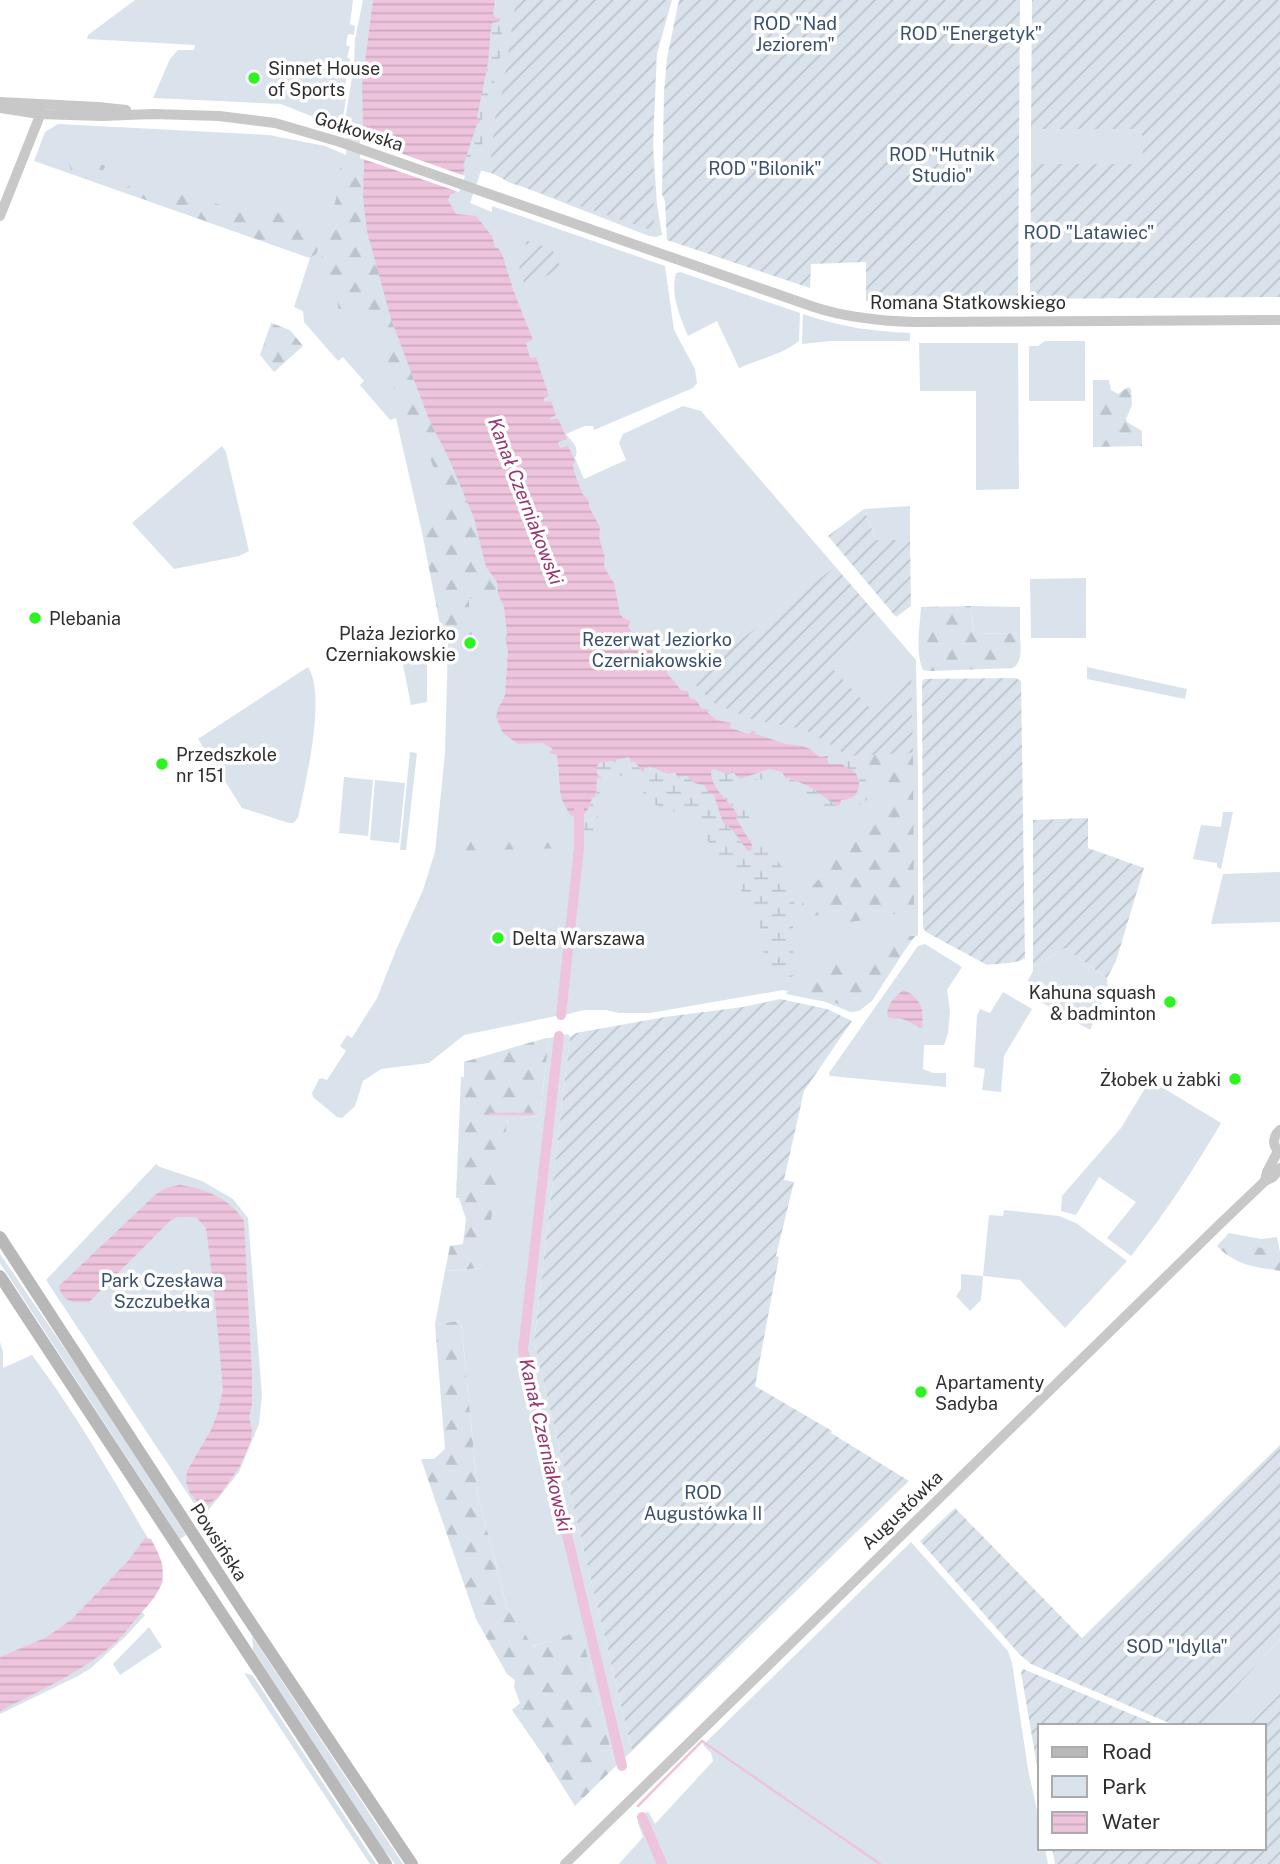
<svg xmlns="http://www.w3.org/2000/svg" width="1280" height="1864" font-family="'Public Sans',sans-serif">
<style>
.green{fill:#dae3ec}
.forest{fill:url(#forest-firs)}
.wetland{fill:url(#wetland-marsh)}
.garden{fill:url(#garden-furrows)}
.water{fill:url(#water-rules)}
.pier{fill:#fff}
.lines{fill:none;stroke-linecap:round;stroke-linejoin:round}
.stream{stroke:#eec4dd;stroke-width:2.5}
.canal{stroke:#eec4dd;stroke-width:10}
.tertiary{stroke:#c8c8c8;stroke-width:10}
.secondary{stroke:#b8b8b8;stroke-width:12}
.poi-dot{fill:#2cf321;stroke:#fff;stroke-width:2.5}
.labels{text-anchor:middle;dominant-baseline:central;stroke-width:7;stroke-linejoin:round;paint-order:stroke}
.park-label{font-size:18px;fill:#384f6d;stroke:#fff}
.poi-label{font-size:18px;fill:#2e2e2e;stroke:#fff;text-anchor:start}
.street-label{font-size:18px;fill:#2e2e2e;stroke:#fff}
.water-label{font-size:19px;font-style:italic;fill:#96356f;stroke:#fff}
</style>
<defs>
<pattern id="forest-firs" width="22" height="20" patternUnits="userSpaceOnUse" patternTransform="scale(1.75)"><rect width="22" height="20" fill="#dae3ec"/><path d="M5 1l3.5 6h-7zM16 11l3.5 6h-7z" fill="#bbc3cb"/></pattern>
<pattern id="wetland-marsh" width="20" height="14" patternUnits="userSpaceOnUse" patternTransform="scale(1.75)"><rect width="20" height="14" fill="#dae3ec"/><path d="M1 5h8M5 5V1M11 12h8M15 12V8" fill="none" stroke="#bbc3cb"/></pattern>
<pattern id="garden-furrows" width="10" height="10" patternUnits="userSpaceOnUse" patternTransform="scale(1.75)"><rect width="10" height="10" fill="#dae3ec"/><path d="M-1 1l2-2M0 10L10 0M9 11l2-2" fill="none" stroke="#bbc3cb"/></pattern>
<pattern id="water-rules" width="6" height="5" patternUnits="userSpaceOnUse" patternTransform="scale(1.75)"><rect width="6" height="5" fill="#eec4dd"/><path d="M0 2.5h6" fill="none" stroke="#cca9be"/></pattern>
</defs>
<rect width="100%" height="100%" fill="#fff"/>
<g class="green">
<path d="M135,0H353L350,24L355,26L354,35L348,34L346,45L350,47L347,57L350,59L343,97L346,99L341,128L281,104L153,98L170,59L178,50H194L195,45L87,39L88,35Z"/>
<path d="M363,0H672L657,54L653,145L657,204L662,235L656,237L649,236L508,181L487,171H481L470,203L492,212V206L665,266L674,330L695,369L697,383L693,388L594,430L593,426H585L566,434C572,442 580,447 575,458L584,479L626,460L619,443L623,434L683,406L701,411L916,660L918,772V935L912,939L872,1001L859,1011L850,1012L826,1002L786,994L788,991L783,990L650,1013H619L606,1010H583L565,1015L583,848H576L556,1016L464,1035L429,1063L381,1069L363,1081L355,1106L342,1118L337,1117L313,1097L312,1093L319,1079L322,1078L327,1080L346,1051L340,1046L347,1035L352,1038L377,998L396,950L423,890L435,852L445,753L448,643L425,531L422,532L396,418L390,420L360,385L364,381L343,357L338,361L304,322L303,311L294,307L310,258L34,161L45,132L58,124L269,135L325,146L346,155L347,131L345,130V121L354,64L355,39Z"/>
<rect x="1031" y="129" width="112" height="35"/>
<path d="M680,272L800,313L799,341C781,355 759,359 739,368L717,321L688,336C680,316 670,295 676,273Z"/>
<path d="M803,314C842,327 870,331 910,333V341H830L802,344Z"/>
<path d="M1045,341H1085V401H1029V346H1038Z"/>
<path d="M919,343H1018L1019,489L976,490V391H920Z"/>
<path d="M222,446L226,452L249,551L239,556L174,569L132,523Z"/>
<path d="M910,506V540H876L864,509Z"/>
<path d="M1086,578V638H1031L1030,579Z"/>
<path d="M971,606L1020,607V633L974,634Z"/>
<path d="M424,655L427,657V702L411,705L402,660Z"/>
<path d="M308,667C327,696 305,784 298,818L293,823H289L242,808L198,739Z"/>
<path d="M1087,667L1187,689L1185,699L1087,679Z"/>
<path d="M410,752L417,753L406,850H400Z"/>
<path d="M344,777L373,780L368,836L339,833Z"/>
<path d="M375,780L405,783L399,843L370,840Z"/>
<path d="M1223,812H1233L1221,869L1217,867V863L1193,859L1201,825L1221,827Z"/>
<path d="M1280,872V922L1211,924L1223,874Z"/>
<path d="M925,944L962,967L947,990L950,1011L948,1033L944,1045H924L923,1069L933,1073H946V1087L830,1076L829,1073L918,946Z"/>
<path d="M1065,948L1107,978L1108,989L1090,1030L1027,994L1030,989L1028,980L1033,971V967Z"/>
<path d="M1003,992L1032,1009L1004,1056L1001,1092L982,1090L985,1069L974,1067L977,1016L980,1009L990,1013Z"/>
<path d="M568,1034L570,1037L534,1342L632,1751L615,1767L581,1632L532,1646L507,1608L478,1495L461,1321L435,1324L445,1271L481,1268L508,1119L540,1116L549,1038Z"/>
<path d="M1150,1080L1221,1123C1194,1169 1165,1214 1131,1256L1107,1238L1136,1202L1099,1177L1076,1215L1061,1211L1062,1196L1121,1128Z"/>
<path d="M156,1164L160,1167L202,1181L233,1199L248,1218L262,1395L259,1424L239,1472L203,1517L46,1280Z"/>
<path d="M1004,1210L1059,1216L1076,1223L1127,1261L1065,1328L1020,1280L983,1276L981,1300L970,1311L956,1296L961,1289V1274L983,1276L989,1215L1003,1216Z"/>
<path d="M1229,1233L1261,1239L1277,1237L1280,1252L1230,1242L1221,1250L1217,1246Z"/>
<path d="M0,1254L93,1390L186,1535L180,1539L0,1263Z"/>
<path d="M0,1342L3,1352V1368L32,1355C81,1420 120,1492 162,1562L163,1582L142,1612L145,1615L126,1636L91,1668L78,1676L0,1714Z"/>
<path d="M911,1542L1008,1651L1012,1663L1028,1769L1040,1824V1848H1045L1048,1864H619L643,1837L638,1823V1819L648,1811L655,1824L713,1761L711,1753L703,1745Z"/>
<path d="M149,1627L162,1647L120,1675L113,1664Z"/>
<path d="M252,1636L260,1648L403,1864H395L384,1850L253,1650Z"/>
<path d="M1280,1639V1693L1248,1726H1209L1203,1723Z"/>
<path d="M244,1673L252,1675L255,1679L376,1864H370Z"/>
</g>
<g class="forest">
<path d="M72,148L105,166L100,183L73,174C69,165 65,157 72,148Z"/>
<path d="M340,168L363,169L364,214L391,319L428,417L465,495L474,518L483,558L486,567L493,577L490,581L493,584L497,582C498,593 503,602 505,613L498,617L489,614L482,595L479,575H475L477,599L469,598V616L473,637H457L450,641L442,635L422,532L449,510L423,439L410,422L407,417L406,405L400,394L393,387L389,380L386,350L368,315L351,313L338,308L337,285L319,268L338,190Z"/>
<path d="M138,183L229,207L301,216L311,239L318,245L317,253L310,258L118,190Z"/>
<path d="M271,323L290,330L303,346L274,372L260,355Z"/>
<path d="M1093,380H1109L1111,390L1118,394L1128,387L1131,389L1132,405L1126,419L1127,422L1142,431V446L1093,447Z"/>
<path d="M971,606L974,634L1020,633C1020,646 1024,660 1013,668L929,671L923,670C915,652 920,626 921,607Z"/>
<path d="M913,753L914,922L896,914H890L865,920L849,922L819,915L814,916L802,923C794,906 814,884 825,872C829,866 829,858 833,852C838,843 848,835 855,828C862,821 876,816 880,806C887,789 872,762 856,756Z"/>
<path d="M474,836C508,837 542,841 575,846V848L439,851L454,841Z"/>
<path d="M910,936H915L868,1001L859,1009H851L834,1002L790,991L793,987L813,980L842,961L859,962L874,960L880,956L887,945L896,943Z"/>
<path d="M546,1038H549L540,1116L508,1119L493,1209L481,1268L445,1271L450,1246L463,1244L466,1219L459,1198H456L461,1077H464V1062Z"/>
<path d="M1230,1241L1280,1252V1271C1257,1267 1239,1266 1221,1250Z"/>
<path d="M461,1321L478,1495L507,1608L533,1646L581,1631L615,1767L575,1806L543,1755L512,1710L520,1703L514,1687L515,1680L507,1674L476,1619L421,1459H434L445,1449L435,1324Z"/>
</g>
<g class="wetland">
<path d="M495,21H502C503,41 500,64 494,84C490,96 483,108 482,121L480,123C481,127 483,131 483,135C484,147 474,162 465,168L463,167L477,123L481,93L488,66L489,38L492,23Z"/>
<path d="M629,757C633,763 637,765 642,771L644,772L648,767C654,767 657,770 662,771C670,773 674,771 681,776H687L704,785L709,793L714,795L718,802L719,814L740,842L746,835L736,818L731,804L724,798L714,785L710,775L711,771L714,769L722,773H734L740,779L770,769L782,772L784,777C795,778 829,799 837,806V811C821,813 814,803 803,794C797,789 790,786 783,783V780H781L780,782L775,778L744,781L740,784H734L732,786L735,792L749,801V820L751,826C762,842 795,878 795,896C795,910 791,922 794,935L791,939L796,965L795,975C786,980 777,979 771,971C760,956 764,935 758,918C756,910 750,907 746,900C737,882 726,865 714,849C706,838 698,830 692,818C678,811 663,811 650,801C642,793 638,781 630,774L616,777L604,774L602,777L597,774V766L599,763Z"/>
<path d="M846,759C864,768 865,777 870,795C865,806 852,809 840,810L841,800C843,800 851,798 853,797C867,787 856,772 844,767V765Z"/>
<path d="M597,777L602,779C596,801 603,822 589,841L581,843L580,818C593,808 595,793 597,777Z"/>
</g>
<g class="garden">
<path d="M516,0H669L656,51L653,144L654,231L508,182L495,174L483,171L491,158L495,118L503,89Z"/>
<path d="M679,0H1020L1018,299L866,301V262L811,264L810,288L667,240L665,201L662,194L664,92L667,58Z"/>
<path d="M1032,0H1280V297L1030,299L1031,164H1143L1142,129H1031Z"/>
<path d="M525,240L552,249L562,270L524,284L518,262L528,257Z"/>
<path d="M864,509L876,540H910L911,606L896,617L828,536Z"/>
<path d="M835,567L882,621L831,667L870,708L911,673L913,753L848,756L830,744L803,729L753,720L712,702L690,679Z"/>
<path d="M1016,678L1021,681L1025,958C1017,964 998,963 987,965L926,932L923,928L922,682L924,679Z"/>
<path d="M1088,818V848L1144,868L1116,961L1107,978L1065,948L1033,967V820Z"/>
<path d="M780,999L827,1009L852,1021L804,1091L784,1180L794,1182L776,1256L779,1257L755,1386L832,1431L831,1433L909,1481L632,1751L534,1342L570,1037L576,1033L665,1017L743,1007Z"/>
<path d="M1280,1445V1639L1201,1726H1176L1031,1664L1019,1654L920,1541L955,1508L1082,1638Z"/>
<path d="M1023,1669L1028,1671L1160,1726H1040V1784L1021,1672Z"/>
<path d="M1280,1693V1864H1055L1052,1848H1264V1726H1248Z"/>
</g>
<g class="water">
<path d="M373,0H495L493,14L496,18H500V21L492,23C489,38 490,53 487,68C484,85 480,101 477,118L480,121L479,123L477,124L463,166L465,168L455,193L450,195L448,200L456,214L476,216L492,236L495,247L498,248L502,254L514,292L533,340L526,343L530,358L536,357L549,396L544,398V402L551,401L556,415L550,418L551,420L558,418L567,439L558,442L560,448L568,446L575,461L573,465L574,472L583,495L588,499L590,509L600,527L599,537L605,558L604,565L608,574L614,583L620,614L623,618L631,621L628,626L632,632L648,645L671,678C676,682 677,687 682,691H688L689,697L697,701L701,708L710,710L707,712L717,720L731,723L730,728L749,734L752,731L755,732L756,734L786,744L803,746L810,749L820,757L828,756L827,760L829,764H842C845,767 848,768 852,770C861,775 861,791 853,797C850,799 844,800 841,800L840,805L837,806L810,787L790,778L786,779L782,772L770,769L739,779L734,773L727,774L714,769L711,771C711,790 729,800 738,815L736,818L752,845L751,851H748C740,842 734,828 723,823L714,795L709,793L704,785C697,785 691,781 687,776H681L679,779L675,772C672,773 669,774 666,773C658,772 655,765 645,768L644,772L642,771L635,762H631L629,757L616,760V763L612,761L599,763L597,766V774L602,779L597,778L596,796L592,798C589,808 587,813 579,818L571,816C566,808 560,799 560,789C559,778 559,767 557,755L549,753L553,749L543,743L518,744L503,733L496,717L498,708L503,700L505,695L508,652L505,637L507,634L504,606L498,594L497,582L486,567L474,518L449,459L428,417L391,319L367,231L363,197L364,162L362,85Z"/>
<path d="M903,990C913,993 922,1003 922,1013C923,1017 922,1021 923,1026L920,1028C914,1025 909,1021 902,1019C897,1018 893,1019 888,1017C885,1005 895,997 903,990Z"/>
<path d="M180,1185C204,1188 231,1199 244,1221L252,1376V1404L249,1418L252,1429L251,1441L240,1466L219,1496L203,1509L190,1493L186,1482L187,1471L211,1430L218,1412L223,1389L214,1291L206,1228L196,1217H178L171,1220L89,1302C74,1303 63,1303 59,1286L155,1195L166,1188Z"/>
<path d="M145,1538L151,1539C158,1552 165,1565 162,1580C161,1591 149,1604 142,1612C134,1621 126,1632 117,1641C83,1672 41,1690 0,1711V1657L45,1638L71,1620L128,1561Z"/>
</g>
<path class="pier" d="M360,139L465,176L459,192L360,158Z"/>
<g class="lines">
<g class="stream">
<path d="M490,1114H533"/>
<path d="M638,1806L702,1741L880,1864"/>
</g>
<g class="canal">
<path d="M561,1015L579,848V807"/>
<path d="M559,1036L523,1350L622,1766"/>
<path d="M642,1817L662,1864"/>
</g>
<g class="tertiary">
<path d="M0,102L98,107L126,110"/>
<path d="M0,108L39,114L102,116L153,114L219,116L275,123L340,142L814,307C847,318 880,321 915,322L1280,320"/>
<path d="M0,216L39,118L40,107"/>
<path d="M1280,1130C1272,1137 1272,1146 1280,1153"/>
<path d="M1265,1181L1267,1172L1278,1151"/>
<path d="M565,1864L1221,1223L1265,1181L1273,1177L1280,1168"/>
</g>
<g class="secondary">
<path d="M0,1237L243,1611L412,1864"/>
<path d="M0,1276L386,1864"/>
</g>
</g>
<g class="poi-dot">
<circle cx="254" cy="78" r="7"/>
<circle cx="35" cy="618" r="7"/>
<circle cx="470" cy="643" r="7"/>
<circle cx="162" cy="764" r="7"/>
<circle cx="498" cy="938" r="7"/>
<circle cx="1170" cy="1002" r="7"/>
<circle cx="1235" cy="1079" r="7"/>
<circle cx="921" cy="1392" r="7"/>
</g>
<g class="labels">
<g class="park-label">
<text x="795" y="23">ROD "Nad<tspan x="795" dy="21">Jeziorem"</tspan></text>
<text x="971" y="33">ROD "Energetyk"</text>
<text x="942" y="154">ROD "Hutnik<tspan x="942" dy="21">Studio"</tspan></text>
<text x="765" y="168">ROD "Bilonik"</text>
<text x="1089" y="232">ROD "Latawiec"</text>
<text x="657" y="639">Rezerwat Jeziorko<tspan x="657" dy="21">Czerniakowskie</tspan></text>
<text x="162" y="1280">Park Czesława<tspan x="162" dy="21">Szczubełka</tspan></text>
<text x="703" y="1492">ROD<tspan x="703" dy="21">Augustówka II</tspan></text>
<text x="1177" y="1646">SOD "Idylla"</text>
</g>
<g class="poi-label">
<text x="268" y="68">Sinnet House<tspan x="268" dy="21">of Sports</tspan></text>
<text x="49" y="618">Plebania</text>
<text x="456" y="633" text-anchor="end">Plaża Jeziorko<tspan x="456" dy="21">Czerniakowskie</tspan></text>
<text x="176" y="754">Przedszkole<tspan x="176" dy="21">nr 151</tspan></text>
<text x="512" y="938">Delta Warszawa</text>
<text x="1156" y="992" text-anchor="end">Kahuna squash<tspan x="1156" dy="21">&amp; badminton</tspan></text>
<text x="1221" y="1079" text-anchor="end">Żłobek u żabki</text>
<text x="935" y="1382">Apartamenty<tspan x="935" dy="21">Sadyba</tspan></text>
</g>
<g class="street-label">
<text transform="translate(359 131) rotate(18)">Gołkowska</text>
<text x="968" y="302">Romana Statkowskiego</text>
<text transform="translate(902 1510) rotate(-44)">Augustówka</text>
<text transform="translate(219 1542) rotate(57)">Powsińska</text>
</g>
<g class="water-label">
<text transform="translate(526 501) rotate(69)">Kanał Czerniakowski</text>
<text transform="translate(546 1445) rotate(77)">Kanał Czerniakowski</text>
</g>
</g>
<rect x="1038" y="1724" width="228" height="126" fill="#ffffff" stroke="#ababab" stroke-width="2"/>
<rect x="1052" y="1747" width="35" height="10" fill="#b8b8b8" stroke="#ababab" stroke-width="2"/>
<text x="1102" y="1759" font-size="21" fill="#2e2e2e">Road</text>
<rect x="1052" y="1776" width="35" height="21" fill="#dae3ec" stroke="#ababab" stroke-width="2"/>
<text x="1102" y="1794" font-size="21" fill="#2e2e2e">Park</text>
<rect x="1052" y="1812" width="35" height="21" fill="url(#water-rules)" stroke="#ababab" stroke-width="2"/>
<text x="1102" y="1829" font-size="21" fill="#2e2e2e">Water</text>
</svg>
